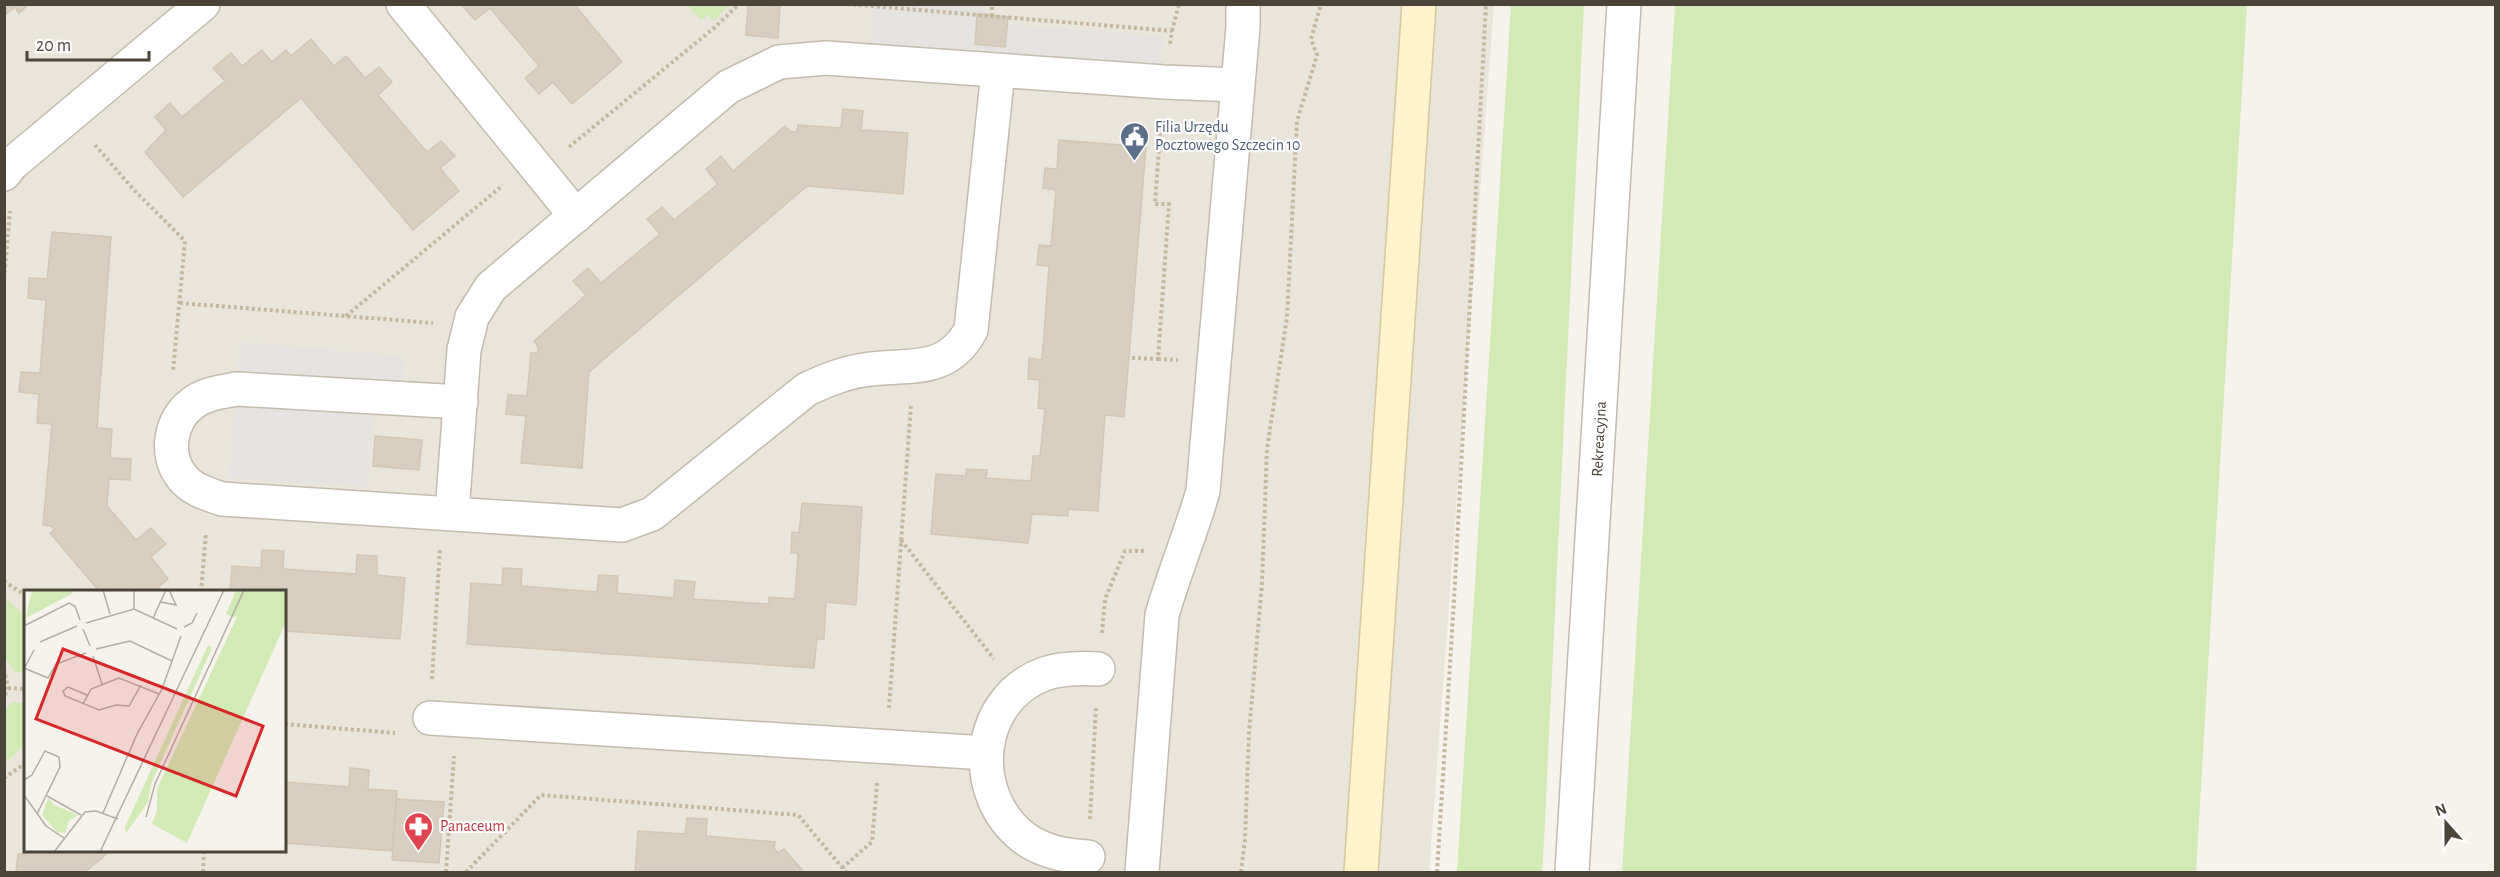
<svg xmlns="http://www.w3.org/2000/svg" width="2500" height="877" font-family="'Alegreya Sans',sans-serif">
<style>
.residential{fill:#eae5da;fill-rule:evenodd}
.green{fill:#d2eab5}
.parking{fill:#e5e3e0}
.building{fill:#d8cfc1;stroke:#d3c7b4;stroke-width:1.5}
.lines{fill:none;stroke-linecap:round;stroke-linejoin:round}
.street-casing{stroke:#c2bbae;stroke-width:36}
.secondary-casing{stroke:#d6c79b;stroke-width:36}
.path{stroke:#c4b79f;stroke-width:4;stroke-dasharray:3 3;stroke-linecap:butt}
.street{stroke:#fff;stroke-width:33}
.secondary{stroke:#fff3cd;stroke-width:33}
.labels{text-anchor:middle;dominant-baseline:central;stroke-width:4.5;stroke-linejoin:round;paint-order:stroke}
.service-label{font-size:16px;fill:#4e5e75;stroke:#fff;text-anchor:start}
.street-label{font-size:16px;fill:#4b4439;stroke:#fff}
.health-label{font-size:16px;fill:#be3a42;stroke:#fff;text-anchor:start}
.inset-road{fill:none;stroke:#b2ada4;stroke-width:1.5}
.view{fill:#d62828;fill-opacity:0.15;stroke:#d62828;stroke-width:3}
.inset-edge{fill:none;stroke:#4b4439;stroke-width:3}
</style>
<rect width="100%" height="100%" fill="#f6f3ec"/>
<path class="residential" d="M5,5H1494L1429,872H5ZM26,592H285V852H26Z"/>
<g class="green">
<path d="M1675,4L2247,5L2196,872H1622Z"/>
<path d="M687,5H730L713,21L708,14L701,20Z"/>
<path d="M1511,5H1584L1544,840L1542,872H1457Z"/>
<path d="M5,597L25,616V673L15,672L5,656Z"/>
<path d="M12,702L25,703V745L5,763V711Z"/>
</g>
<g class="parking">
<path d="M873,4L985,5L984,23L1163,36L1160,68L870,43Z"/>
<path d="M240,342L403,356L402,385L372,422L368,487L229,478Z"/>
</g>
<g class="building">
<path d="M4,4H29L19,13L15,7L4,16Z"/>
<path d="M574,4L622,62L572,104L553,82L539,94L525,78L539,66L490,8L475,20L462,5Z"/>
<path d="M748,4L780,6L778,38L746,35Z"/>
<path d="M977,14L1008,17L1005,47L975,44Z"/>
<path d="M311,39L334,66L346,56L365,78L379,67L392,82L378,95L396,116L427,152L441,141L455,156L440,168L459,191L413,230L301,98L183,197L145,152L166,130L155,117L170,103L182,117L225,81L213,68L231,53L242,66L262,50L272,62L286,50L291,56Z"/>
<path d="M843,109L863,111L861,130L908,133L903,194L807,186L589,372L582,468L521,463L526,416L506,414L508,395L527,396L531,353H538V347L534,341L586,295L573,281L588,268L601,283L660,234L647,219L662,207L674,220L718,184L706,169L721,156L733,171L785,126L791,132H797L798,125L841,128Z"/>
<path d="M1059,140L1146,147L1124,417L1105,415L1098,511L1068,509V516L1032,514L1028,543L931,534L936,474L966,476V469L987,470L986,478L1031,481L1033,456H1040L1045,409L1038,408L1040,380L1028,379L1029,358L1042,360L1049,266L1037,265L1039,245L1051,246L1056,190L1043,188L1045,168L1057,169Z"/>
<path d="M52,232L111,237L97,428L112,429L110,458L131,459L130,480L109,479L107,506L136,540L151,528L166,544L151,557L168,579L153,592H100L50,533L55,530L51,526L43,525L52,424L37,423L39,394L19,392L21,372L40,373L46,300L28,298L29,278L47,279Z"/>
<path d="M375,436L422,440L419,470L373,466Z"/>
<path d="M802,503L862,507L856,605L826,602L824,639H817L814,668L467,644L471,583L502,585L503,568L522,569L521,586L597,592L599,575L618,576L617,593L674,598L675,580L695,582L693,599L769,604V597L795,599L798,553H791L792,532L799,533Z"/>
<path d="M262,550L284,551L283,569L356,574L357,555L377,556V575L405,578L400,639L285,631V592H230L232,566L261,568Z"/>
<path d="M350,768L369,770L368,789L397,791L392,851L285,843V782L349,787Z"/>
<path d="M397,799L444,802L439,863L392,860Z"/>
<path d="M687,818L707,819L706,836L775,842L774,848L778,853L784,849L804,872H635L638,831L685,834Z"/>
<path d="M27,852H109L85,872H16L18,854H24Z"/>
</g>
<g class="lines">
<defs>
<g id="street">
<path d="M403,4L576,216"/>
<path d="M4,174L12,164L203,4"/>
<path d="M461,402L237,389C222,392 206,393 193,403C170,419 164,455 182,477C192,490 208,494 222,499L622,525L652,514L807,389C825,381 843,373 864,370C907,363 946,376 971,330L998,71"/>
<path d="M452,513L464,350L472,317L491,287L728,87L779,62L826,58L1164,82L1237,85"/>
<path d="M430,718L986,753"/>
<path d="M1088,857C1065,856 1042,852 1023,837C968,794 975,700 1044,674C1062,668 1080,668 1098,669"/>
<path d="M1142,872L1162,615C1174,573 1191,533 1203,491L1243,27V4"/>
<path d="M1572,872L1624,4"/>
</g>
<path id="secondary" d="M1361,872L1419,4"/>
</defs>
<use href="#street" class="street-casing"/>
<use href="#secondary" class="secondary-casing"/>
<g class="path">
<path d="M847,4L1172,31L1170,44"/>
<path d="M992,16V4"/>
<path d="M1172,31L1179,4"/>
<path d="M95,145L134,190L185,241L173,371"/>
<path d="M569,147L714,28L739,4"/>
<path d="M4,279L10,211"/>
<path d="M180,303L433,323"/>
<path d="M346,316L503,185"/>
<path d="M1132,358L1158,359L1169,204H1155L1161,120"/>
<path d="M1158,359L1178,360"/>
<path d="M901,540L994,659"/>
<path d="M4,581L26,596"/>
<path d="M201,592L206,533"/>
<path d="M1102,633L1105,599L1125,551H1145"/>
<path d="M4,669L8,688L4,698"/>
<path d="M432,679L440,549"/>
<path d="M8,688L26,689"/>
<path d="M889,708L911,405"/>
<path d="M285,724L395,733"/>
<path d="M4,778L26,763"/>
<path d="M1090,819L1096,706"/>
<path d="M842,868L872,842L877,783"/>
<path d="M203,872L204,852"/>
<path d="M446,872L454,756"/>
<path d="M466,872L541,795L798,815L846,872"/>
<path d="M1241,872L1245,840L1249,733L1262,583L1267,449L1287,317L1297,121L1317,55L1311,39L1321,4"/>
<path d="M1437,872L1454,600L1486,4"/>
</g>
<use href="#street" class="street"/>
<use href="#secondary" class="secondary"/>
</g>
<defs>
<symbol id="civic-pin" viewBox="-11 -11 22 30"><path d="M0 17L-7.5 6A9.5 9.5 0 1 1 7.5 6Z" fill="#5c6f8a" stroke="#fff"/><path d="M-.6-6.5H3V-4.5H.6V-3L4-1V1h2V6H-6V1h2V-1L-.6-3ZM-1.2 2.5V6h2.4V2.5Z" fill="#fff"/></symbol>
<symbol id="pharmacy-pin" viewBox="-11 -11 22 30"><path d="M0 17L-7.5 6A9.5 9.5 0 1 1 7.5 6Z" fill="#e0444e" stroke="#fff"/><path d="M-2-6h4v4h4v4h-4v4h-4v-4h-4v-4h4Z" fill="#fff"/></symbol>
</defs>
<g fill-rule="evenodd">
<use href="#civic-pin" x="1118" y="120" width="33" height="45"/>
<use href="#pharmacy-pin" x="402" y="810" width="33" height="45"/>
</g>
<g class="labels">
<g class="service-label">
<text x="1155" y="127">Filia Urzędu<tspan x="1155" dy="18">Pocztowego Szczecin 10</tspan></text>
</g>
<g class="street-label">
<text transform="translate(1599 439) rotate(-87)">Rekreacyjna</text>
</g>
<g class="health-label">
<text x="440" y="826">Panaceum</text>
</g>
</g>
<g transform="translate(24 590)">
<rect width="262" height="262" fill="#f6f3ec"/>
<path d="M8,0H48L49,3L2,28ZM212,0H262V32L163,253L128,234L133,221V199L214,25L210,28L202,24ZM184,55L188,58L127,194L124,212L102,243L101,237ZM24,208L30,215L54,225L45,231L41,243L33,242L18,225Z" fill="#d2eab5"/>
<path class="inset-road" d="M79,0L86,24M137,12L152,15L145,0M110,19V0M129,28L142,0M62,33L110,19L153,39M0,36L45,13L51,16L56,30M160,37L168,33L173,23M59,39L66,56M16,52L53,36M72,59L106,51L148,71M69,66L78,94M0,78L24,88L32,74L62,63M0,79L10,60M63,105L44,97L39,101L41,106L75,120L92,115L105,116L117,95M59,114L67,99L95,88L135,104M0,190L8,185L21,161L35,167L36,177L13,224M0,205L22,236L40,248M23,206L57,225M79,223L113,144L138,99L157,46M122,227L131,194L220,0M30,262L61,222L72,221L94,229M76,262L200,0"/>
<path class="view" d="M39,59L239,136L212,206L12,129Z"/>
<rect width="262" height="262" class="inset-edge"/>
</g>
<rect width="2500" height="877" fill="none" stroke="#4b4439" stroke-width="12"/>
<g transform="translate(2446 823) rotate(339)" stroke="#ffffff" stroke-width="4.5" paint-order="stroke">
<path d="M0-4.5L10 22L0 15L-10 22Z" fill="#4b4439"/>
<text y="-9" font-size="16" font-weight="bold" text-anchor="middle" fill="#4b4439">N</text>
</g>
<path d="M27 51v9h122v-9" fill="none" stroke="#4b4439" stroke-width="3"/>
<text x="36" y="51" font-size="18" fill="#4b4439" stroke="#ffffff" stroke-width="4.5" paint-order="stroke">20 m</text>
</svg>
